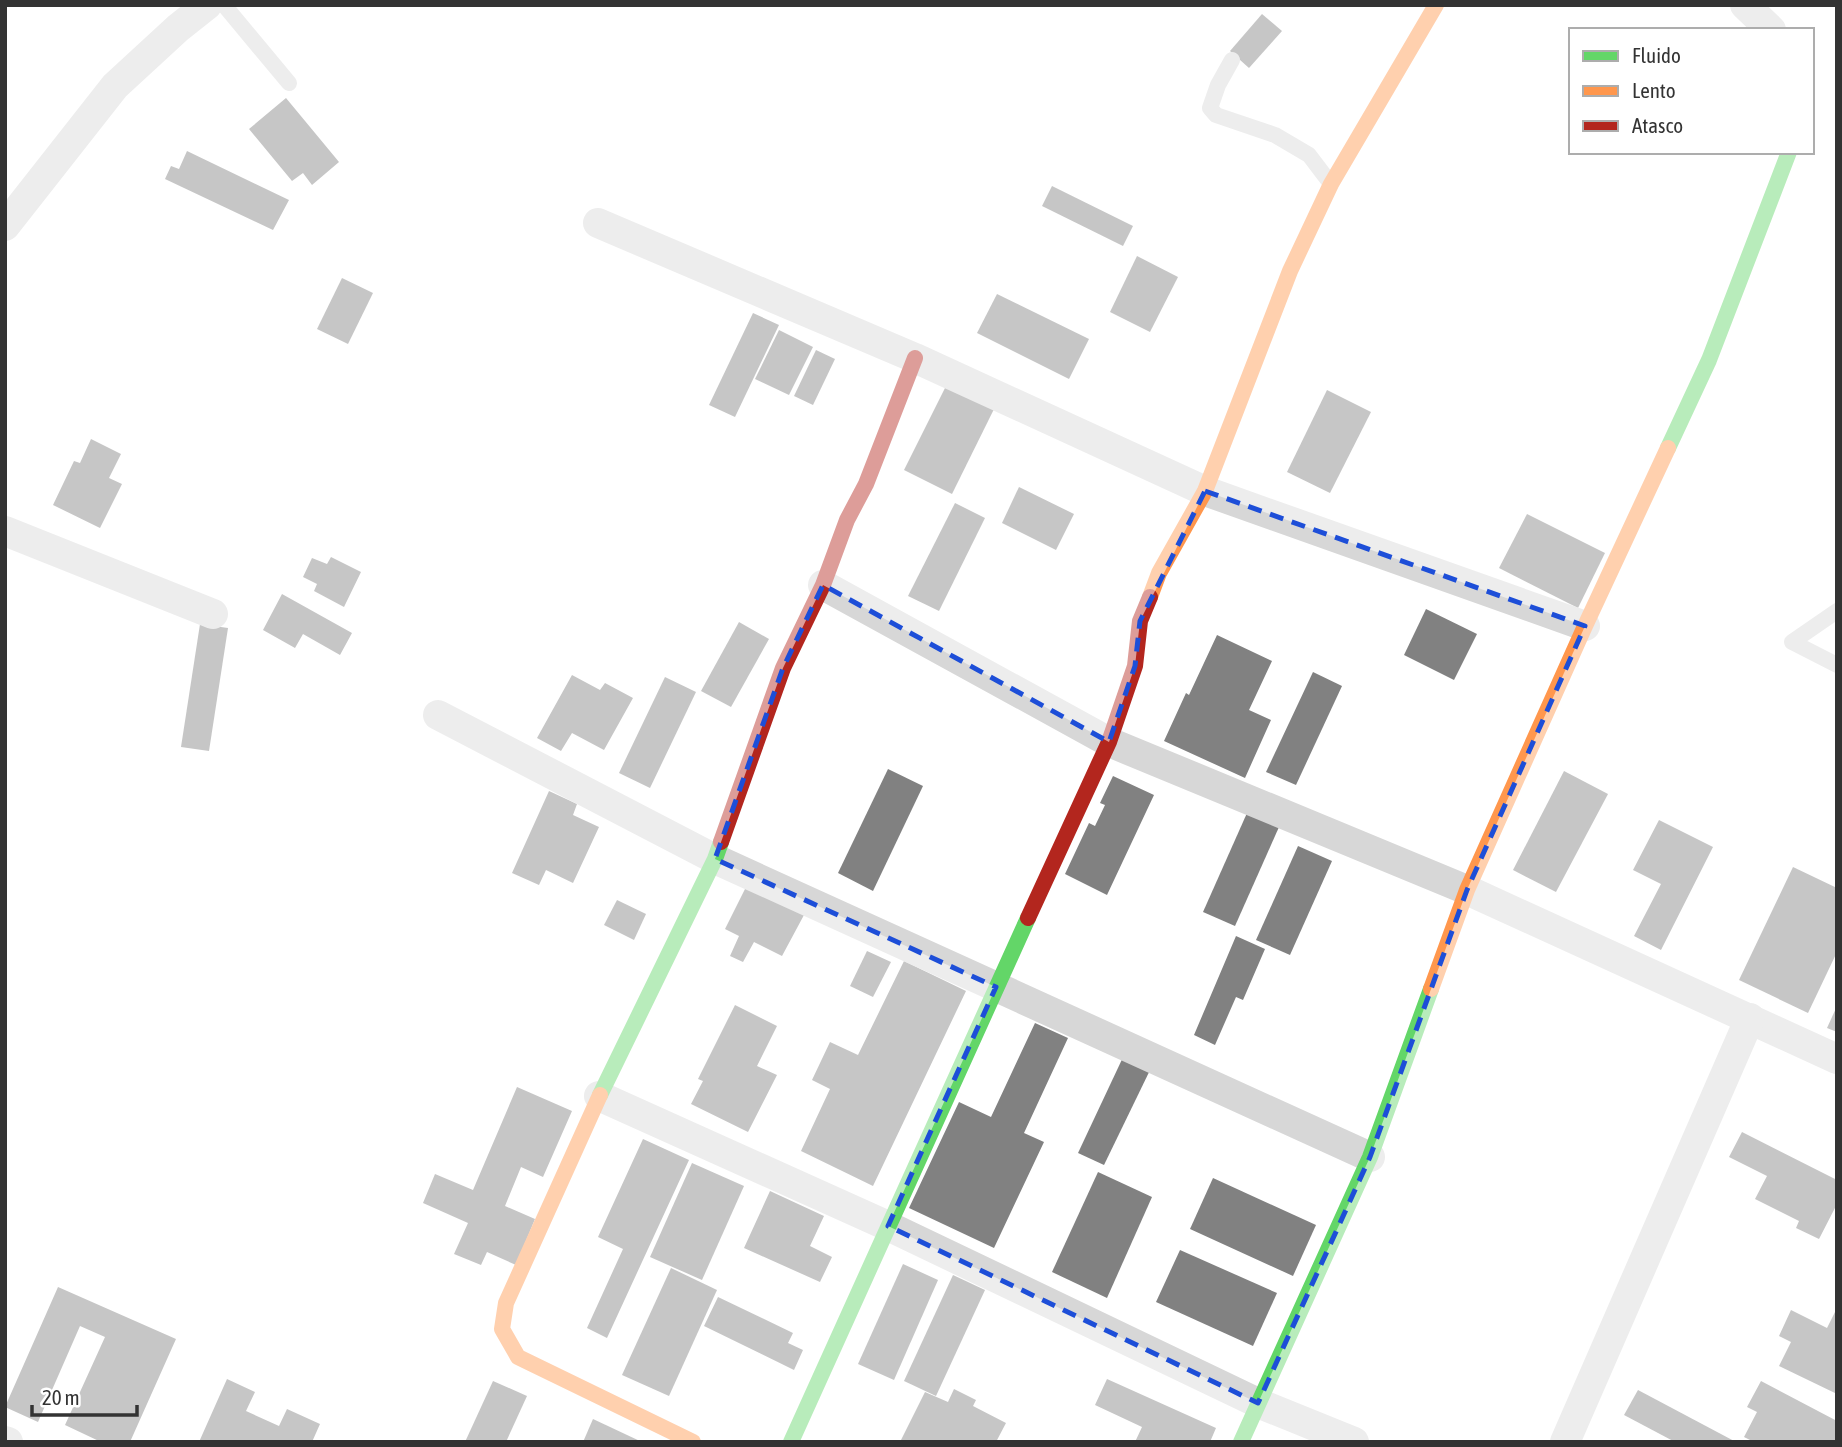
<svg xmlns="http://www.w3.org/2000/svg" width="1842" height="1447" font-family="'Asap Condensed',sans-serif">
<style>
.building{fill:#818181}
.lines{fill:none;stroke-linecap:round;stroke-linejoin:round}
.lane{stroke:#d7d7d7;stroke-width:16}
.street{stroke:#d7d7d7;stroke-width:30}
.fast{stroke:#63d668;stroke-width:16}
.slow{stroke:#ff974d;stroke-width:16}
.jam{stroke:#b3261e;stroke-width:16}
.marked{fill:none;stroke:#1d4ed8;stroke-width:5;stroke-dasharray:14 9;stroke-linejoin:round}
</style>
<rect width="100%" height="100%" fill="#fff"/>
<g class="building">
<path d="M1262,14L1282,31L1249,68L1230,51Z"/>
<path d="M286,98L339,162L312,185L303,173L292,181L249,129Z"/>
<path d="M187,151L289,200L273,230L165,179L171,166L179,169Z"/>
<path d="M1052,186L1133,226L1123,246L1042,206Z"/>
<path d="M1137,256L1178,277L1150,332L1110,312Z"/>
<path d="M342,278L373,293L348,344L317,329Z"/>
<path d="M997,294L1089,339L1069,379L977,333Z"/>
<path d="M753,313L779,325L735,417L709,405Z"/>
<path d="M779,330L813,347L789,395L755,379Z"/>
<path d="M816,350L835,359L813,405L794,396Z"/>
<path d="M949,380L997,403L952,494L904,470Z"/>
<path d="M1327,390L1371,412L1330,493L1287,472Z"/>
<path d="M91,439L121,454L109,478L122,484L100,528L53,505L74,461L80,463Z"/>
<path d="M1019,487L1074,514L1056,550L1002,523Z"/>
<path d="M955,503L985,518L939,611L908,596Z"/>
<path d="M1527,514L1605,553L1578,608L1499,568Z"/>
<path d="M331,557L361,572L344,607L314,591L317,584L303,577L312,558L327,564Z"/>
<path d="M282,594L352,633L340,655L303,634L295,648L263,630Z"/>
<path d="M1426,609L1477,634L1454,680L1404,655Z"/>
<path d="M739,622L769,639L731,707L701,691Z"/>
<path d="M200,624L228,628L209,751L181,747Z"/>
<path d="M1217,635L1272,661L1249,710L1271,720L1245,778L1164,741L1186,693L1189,695Z"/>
<path d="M1313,672L1342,686L1296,785L1266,772Z"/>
<path d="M572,675L600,690L605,683L633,698L604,750L572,733L561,751L537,738Z"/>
<path d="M665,677L696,692L650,788L619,773Z"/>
<path d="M888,769L923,786L873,891L838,873Z"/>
<path d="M1564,771L1608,794L1556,892L1513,870Z"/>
<path d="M1113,776L1154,795L1107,895L1065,874L1089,823L1095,826L1105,805L1100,803Z"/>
<path d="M549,791L577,804L573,815L599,827L573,883L546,870L539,885L512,873Z"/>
<path d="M1247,813L1279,827L1235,926L1203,912Z"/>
<path d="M1659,820L1713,847L1661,950L1634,936L1661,884L1633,870Z"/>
<path d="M1298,846L1332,861L1290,955L1256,940Z"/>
<path d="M1793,867L1837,888V952L1808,1013L1739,980Z"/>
<path d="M747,885L804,915L782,956L754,942L743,962L730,956L739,936L725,929Z"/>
<path d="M617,900L646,914L634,940L604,925Z"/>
<path d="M1236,936L1265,949L1243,1000L1236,997L1215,1045L1194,1035Z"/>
<path d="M867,951L891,962L873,997L850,986Z"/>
<path d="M904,961L966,991L873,1186L801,1151L830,1089L812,1080L830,1042L858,1055Z"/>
<path d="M735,1005L777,1026L757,1066L777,1075L748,1132L691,1104L703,1081L698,1079Z"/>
<path d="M1837,1006V1032L1827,1028Z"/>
<path d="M1035,1023L1068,1038L1024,1133L1044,1142L994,1248L909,1208L959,1102L991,1117Z"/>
<path d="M1125,1053L1152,1066L1104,1165L1078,1153Z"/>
<path d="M517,1087L572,1111L543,1177L521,1167L505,1206L535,1219L516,1265L487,1252L481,1265L454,1254L468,1223L423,1203L435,1174L473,1190Z"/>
<path d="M1742,1132L1837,1180V1204L1819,1239L1796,1228L1799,1221L1755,1199L1767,1176L1729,1157Z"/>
<path d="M643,1139L689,1160L607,1338L587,1328L623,1249L598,1237Z"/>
<path d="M692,1163L744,1186L702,1280L650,1257Z"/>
<path d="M1098,1172L1152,1197L1107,1298L1052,1272Z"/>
<path d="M1213,1178L1316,1225L1293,1276L1190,1229Z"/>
<path d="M770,1191L824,1216L810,1246L832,1257L820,1282L744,1248Z"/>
<path d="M1180,1250L1277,1293L1253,1346L1156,1302Z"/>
<path d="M903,1264L938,1280L894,1380L858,1364Z"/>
<path d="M671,1268L717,1290L669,1396L622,1375Z"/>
<path d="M953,1275L985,1290L936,1396L904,1381Z"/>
<path d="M58,1287L176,1339L130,1442H101L65,1425L105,1337L80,1326L38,1422L5,1407Z"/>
<path d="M718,1297L793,1333L788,1343L803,1350L794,1370L704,1326Z"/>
<path d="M1837,1308V1394L1779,1366L1791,1342L1779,1336L1791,1310L1827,1328Z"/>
<path d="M227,1379L255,1392L246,1411L279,1426L287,1409L320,1424L312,1442H199Z"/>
<path d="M1107,1379L1216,1428L1210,1442H1135L1142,1427L1095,1405Z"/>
<path d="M493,1381L527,1396L506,1442H465Z"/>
<path d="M1761,1381L1837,1421V1442H1754L1744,1437L1757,1412L1747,1407Z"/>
<path d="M954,1389L976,1400L973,1406L1006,1423L996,1442H900L925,1392L948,1402Z"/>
<path d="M1638,1390L1736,1442H1675L1624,1415Z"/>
<path d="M593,1419L642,1442H583Z"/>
</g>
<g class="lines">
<g class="lane">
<path d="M224,5L289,83"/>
<path d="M1232,60L1218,85L1210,108L1216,115L1275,135L1309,155L1331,184"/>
<path d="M1837,611L1792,642L1837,665"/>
</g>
<g class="street">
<path d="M1745,5L1771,30"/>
<path d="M598,223L915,358L1205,491L1585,626"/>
<path d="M5,226L115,86L178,28L207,5"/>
<path d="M5,531L213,614"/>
<path d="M823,585L1109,742L1467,890L1837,1059"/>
<path d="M438,715L715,859L1370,1157"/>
<path d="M599,1096L888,1226L1258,1403L1354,1442"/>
<path d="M5,1441L8,1442"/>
<path d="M1565,1442L1750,1018"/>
</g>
<g class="fast">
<path d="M1668,448L1709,360L1789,152"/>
<path d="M600,1095L715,859L721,842"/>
<path d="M791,1442L1028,918"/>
<path d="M1241,1442L1370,1157L1431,989"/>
</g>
<g class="slow">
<path d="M1150,597L1159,573L1205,491L1290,271L1331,184L1436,5"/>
<path d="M1431,989L1467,890L1585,626L1668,448"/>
<path d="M600,1095L506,1303L502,1329L518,1357L693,1442"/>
</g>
<g class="jam">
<path d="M721,842L783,668L823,585L847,520L866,484L915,358"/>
<path d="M1028,918L1109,742L1135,666L1140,621L1150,597"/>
</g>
</g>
<path d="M0 0H1842V1447H0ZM1205,491L1585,626L1467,890L1370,1157L1258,1403L888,1226L996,987L715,859L783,668L823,585L1109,742L1135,666L1140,621Z" fill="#fff" fill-opacity=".55" fill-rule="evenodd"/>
<path class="marked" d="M1205,491L1585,626L1467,890L1370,1157L1258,1403L888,1226L996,987L715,859L783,668L823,585L1109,742L1135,666L1140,621Z"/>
<rect width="1842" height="1447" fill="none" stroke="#333333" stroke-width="14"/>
<rect x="1569" y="28" width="245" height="126" fill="#ffffff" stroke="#adadad" stroke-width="2"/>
<rect x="1583" y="51" width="35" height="10" fill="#63d668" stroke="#adadad" stroke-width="2"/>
<text x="1632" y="63" font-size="21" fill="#333333">Fluido</text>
<rect x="1583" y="86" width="35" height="10" fill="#ff974d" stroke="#adadad" stroke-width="2"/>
<text x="1632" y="98" font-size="21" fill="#333333">Lento</text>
<rect x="1583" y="121" width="35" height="10" fill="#b3261e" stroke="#adadad" stroke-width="2"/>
<text x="1632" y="133" font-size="21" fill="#333333">Atasco</text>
<path d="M32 1405v10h105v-10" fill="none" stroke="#333333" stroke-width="3.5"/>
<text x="42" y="1405" font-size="21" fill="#333333" stroke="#ffffff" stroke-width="5" paint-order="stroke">20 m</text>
</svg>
